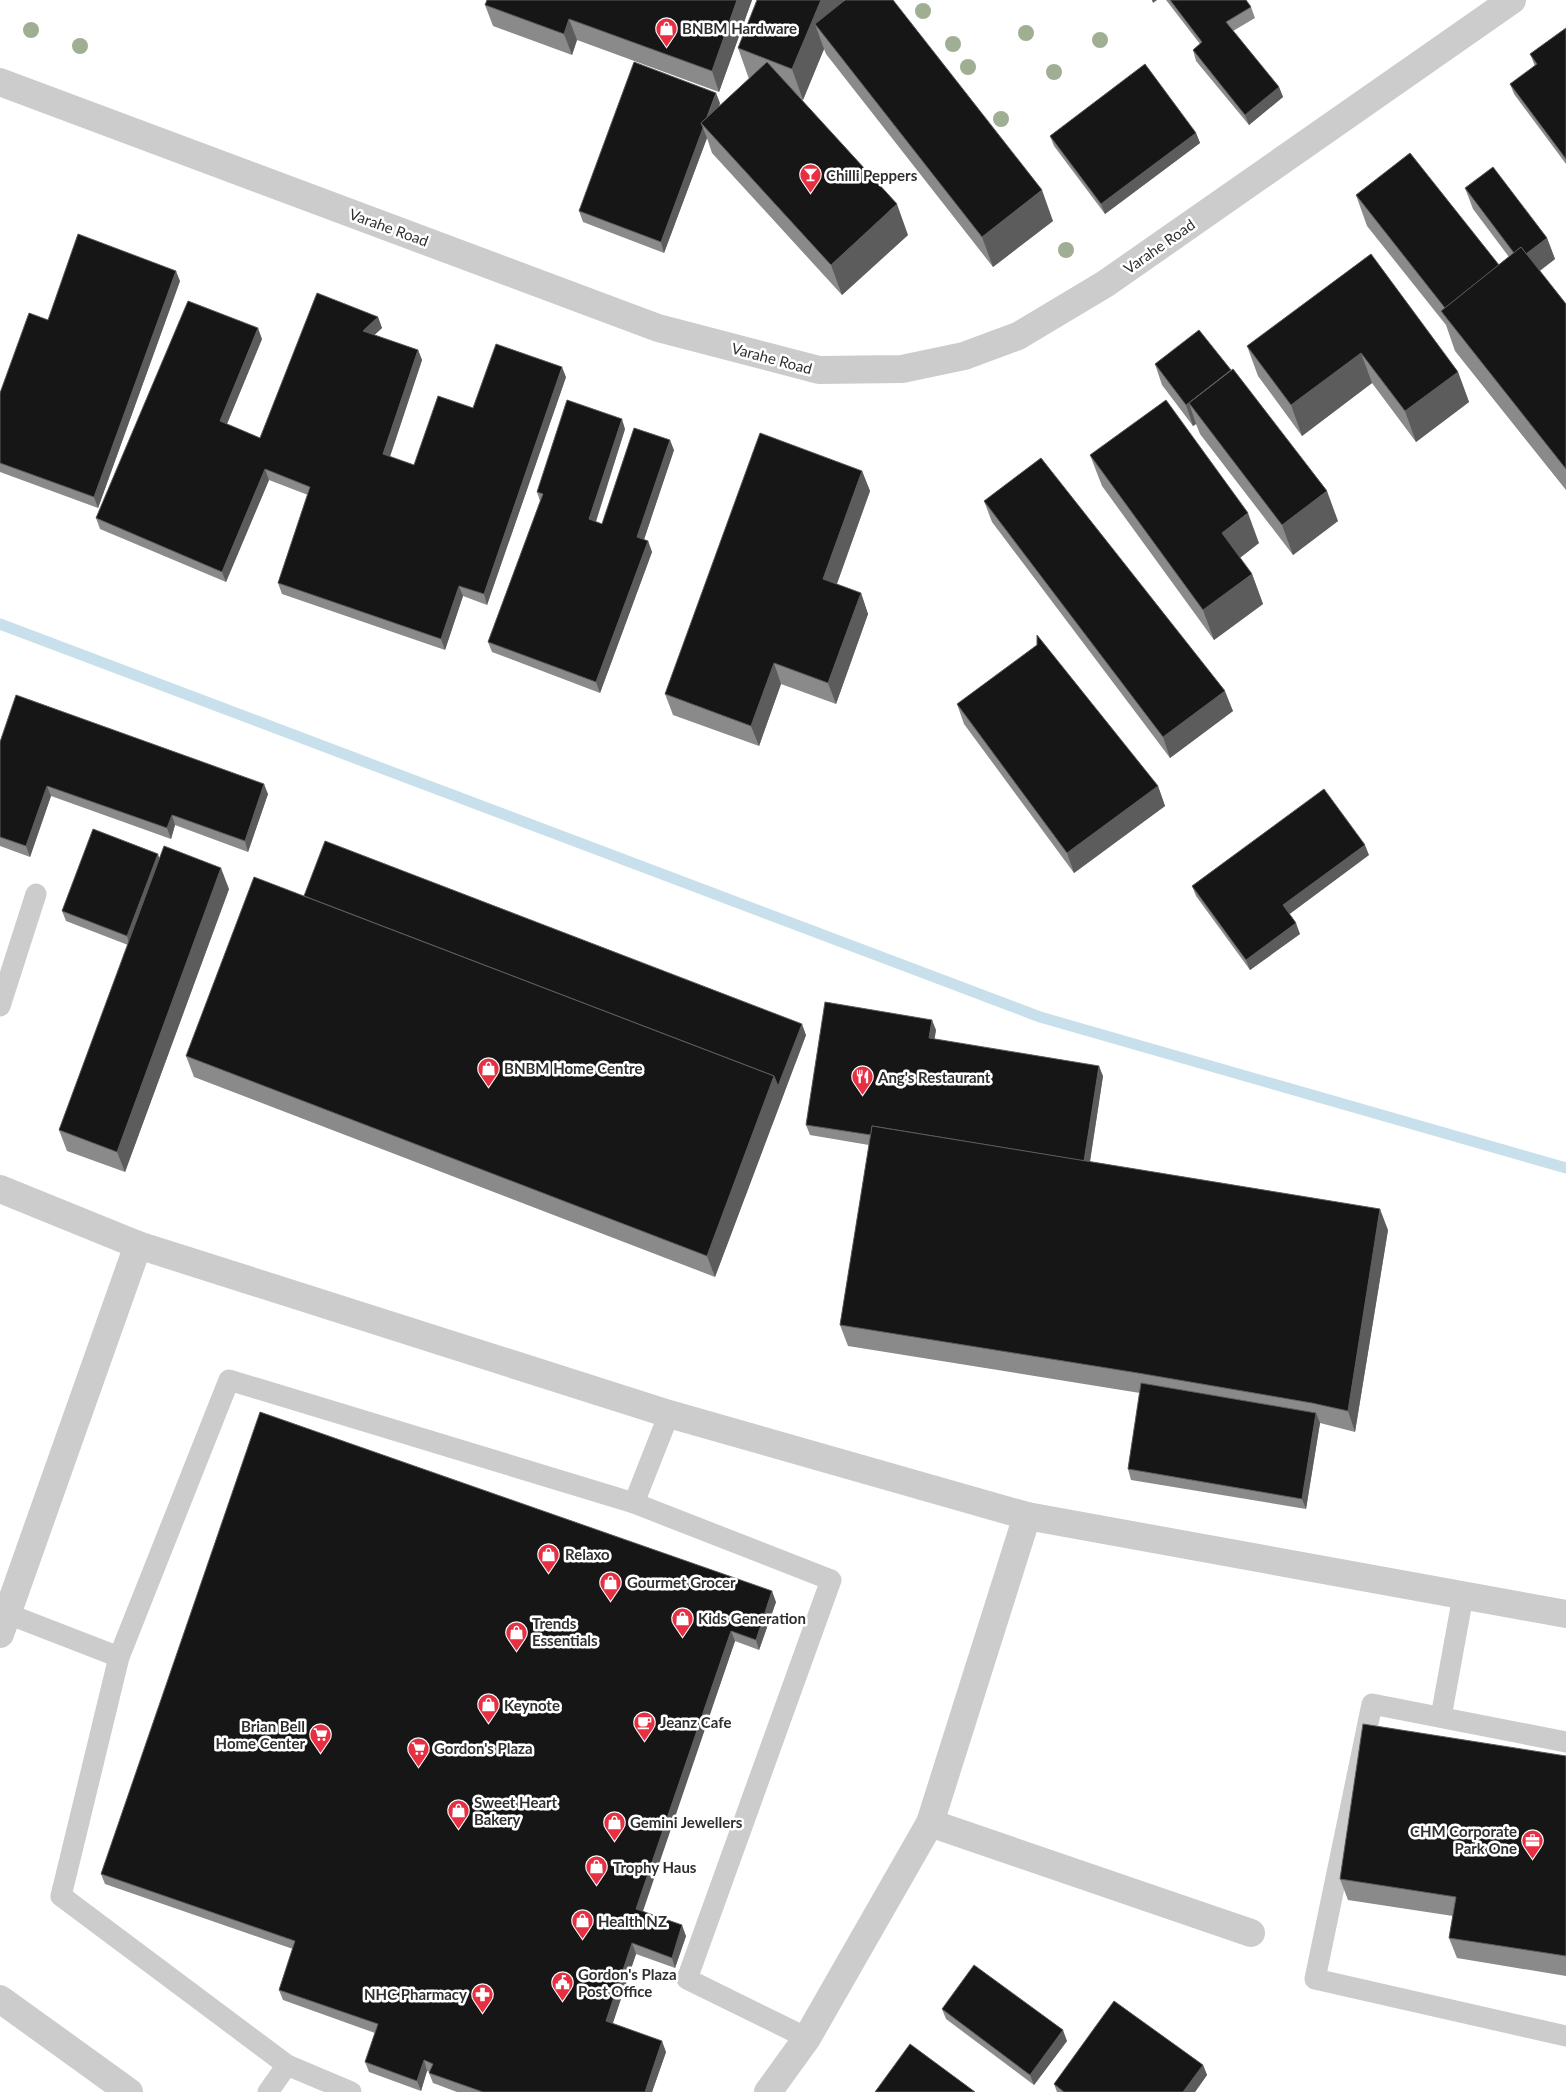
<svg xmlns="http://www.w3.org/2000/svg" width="1566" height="2092" font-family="Lato,sans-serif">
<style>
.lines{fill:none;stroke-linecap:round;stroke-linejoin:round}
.stream{stroke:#c8dfec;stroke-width:11}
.service{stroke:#ccc;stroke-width:21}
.minor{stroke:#ccc;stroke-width:28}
.tree{fill:#a0ae93}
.wall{fill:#8a8a8a}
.shaded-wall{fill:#5c5c5c}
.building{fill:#161616;stroke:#5c5c5c}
.labels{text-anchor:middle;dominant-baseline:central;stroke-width:5;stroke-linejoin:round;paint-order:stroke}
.poi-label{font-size:15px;font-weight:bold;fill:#2f2f2f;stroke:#fff;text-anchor:start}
.street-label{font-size:15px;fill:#2f2f2f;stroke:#fff}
</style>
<rect width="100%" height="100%" fill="#fff"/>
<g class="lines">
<path class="stream" d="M0,624L1040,1017L1566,1168"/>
<g class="service">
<path d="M0,1006L36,894"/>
<path d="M634,1503L669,1414"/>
<path d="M8,1614L119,1657L61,1896L287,2065"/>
<path d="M119,1657L229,1380L634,1503L831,1580L687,1979L807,2038"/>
<path d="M1441,1717L1463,1596"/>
<path d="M1566,1742L1372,1704L1315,1979L1566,2036"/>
<path d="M268,2092L287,2065L351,2092"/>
</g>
<g class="minor">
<path d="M0,82L658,328L819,370L902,369L964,356L1018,336L1105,284L1512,0"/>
<path d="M0,1189L138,1245L669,1414L1027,1516L1566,1614"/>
<path d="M0,1634L138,1245"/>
<path d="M930,1823L1251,1933"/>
<path d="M0,1999L129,2092"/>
<path d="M768,2092L807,2038L930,1823L1027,1516"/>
</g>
</g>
<g class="tree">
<circle cx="923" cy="11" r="8"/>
<circle cx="31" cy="30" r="8"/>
<circle cx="1026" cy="33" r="8"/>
<circle cx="1100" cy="40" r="8"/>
<circle cx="953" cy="44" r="8"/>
<circle cx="80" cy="46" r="8"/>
<circle cx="968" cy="67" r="8"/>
<circle cx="1054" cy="72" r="8"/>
<circle cx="1001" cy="119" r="8"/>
<circle cx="1066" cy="250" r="8"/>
</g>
<g class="wall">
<path d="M752,0L719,92L577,40L572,55L493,26L485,5Z"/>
<path d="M1166,0H1246L1251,7L1255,18L1233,31L1279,87L1283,97L1249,125L1196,61L1193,50L1200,44Z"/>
<path d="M843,2L1053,221L993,267L826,54L824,49L803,100L801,99L908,235L842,295L712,153L707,138L664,253L583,222L579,211L720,103L719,107L749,79L738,48Z"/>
<path d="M1566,28V164L1514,94L1510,84L1535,66L1530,54Z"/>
<path d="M1196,133L1200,143L1105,214L1054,146L1050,136Z"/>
<path d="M1465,188L1547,238L1555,259L1540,271L1566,304V490L1455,351L1446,325L1367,226L1356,195L1499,265L1509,257L1473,209Z"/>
<path d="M1371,254L1458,372L1469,402L1416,442L1372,383L1302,436L1258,376L1247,346Z"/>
<path d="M180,281L98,508L0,472V393Z"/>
<path d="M378,317L382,328L374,335L418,350L422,360L390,457L414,465L473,408L566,377L487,605L463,596L445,650L282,594L278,583L308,495L269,480L226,582L100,529L96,518L262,339L227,424L260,438Z"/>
<path d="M1155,364L1338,521L1293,555L1200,434L1196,424L1193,426L1162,385Z"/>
<path d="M625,429L596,522L602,524L674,450L644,540L648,541L652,552L600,693L492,652L488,642L540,501L537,492Z"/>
<path d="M1090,455L1259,543L1240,558L1252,574L1263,604L1214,640L1102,486Z"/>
<path d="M862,471L870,491L837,584L861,593L868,614L836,704L781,684L759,746L673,715L665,694Z"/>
<path d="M984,501L1233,711L1170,758L992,522Z"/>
<path d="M957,704L1158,786L1165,806L1074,873L964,724Z"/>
<path d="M0,742L268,794L248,852L175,825L171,839L51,796L30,857L0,846Z"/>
<path d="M1369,855L1289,914L1300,934L1250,970L1196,896L1192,886Z"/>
<path d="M159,859L229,889L125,1172L67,1151L59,1130L128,945L66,921L62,911Z"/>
<path d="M304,896L806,1035L715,1277L194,1077L186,1056Z"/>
<path d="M936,1030L934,1039L1103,1076L1090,1162L1388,1230L1355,1432L1320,1423L1306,1509L1131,1480L1128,1469L1140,1393L848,1346L840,1325L869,1145L810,1135L806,1125Z"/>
<path d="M776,1602L759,1650L735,1641L642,1911L686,1936L675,1968L636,1954L612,2024L666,2052L652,2092H457L433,2083L429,2073L430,2072L427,2071L421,2091L369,2072L365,2062L375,2033L283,2000L279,1990L293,1949L105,1884L101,1874Z"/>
<path d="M1566,1756V1976L1457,1958L1449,1938L1453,1916L1348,1900L1340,1879Z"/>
<path d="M942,2009L1067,2041L1034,2085L946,2019Z"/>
<path d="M1203,2065L1207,2075L1195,2092H1057L1054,2084Z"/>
</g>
<g class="shaded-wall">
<path d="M737,0H752L719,92L712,71Z"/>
<path d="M821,0H844L828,40L815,24L824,49L803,100L792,69Z"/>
<path d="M1152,0H1157L1153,3Z"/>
<path d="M569,19L577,40L572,55L564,34Z"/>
<path d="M1279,87L1283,97L1249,125L1245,115Z"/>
<path d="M716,93L720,103L709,132L704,126Z"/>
<path d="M703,128L707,138L664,253L661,242Z"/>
<path d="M1196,133L1200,143L1105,214L1101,204Z"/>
<path d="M1042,190L1053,221L993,267L982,237Z"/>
<path d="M897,204L908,235L842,295L831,265Z"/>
<path d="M1547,238L1555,259L1527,280L1519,260Z"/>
<path d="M176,271L180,281L98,508L94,497Z"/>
<path d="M378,317L382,328L367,342L363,331Z"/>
<path d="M258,328L262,339L224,431L220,421Z"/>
<path d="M418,350L422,360L387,465L383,454Z"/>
<path d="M1361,353L1372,383L1302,436L1291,405Z"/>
<path d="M562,367L566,377L487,605L484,594Z"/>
<path d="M1231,370L1189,403L1196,424L1193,426L1186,405Z"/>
<path d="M1458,372L1469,402L1416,442L1405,411Z"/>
<path d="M622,419L625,429L593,530L589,519Z"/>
<path d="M670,440L674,450L641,548L637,537Z"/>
<path d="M265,469L269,480L226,582L222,572Z"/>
<path d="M862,471L870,491L831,600L823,579Z"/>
<path d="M1327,491L1338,521L1293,555L1282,525Z"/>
<path d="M1248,513L1259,543L1233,563L1222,533Z"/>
<path d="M648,541L652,552L600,693L596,682Z"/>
<path d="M1252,574L1263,604L1214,640L1203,610Z"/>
<path d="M459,586L463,596L445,650L441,639Z"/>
<path d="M861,593L868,614L836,704L828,683Z"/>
<path d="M774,663L781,684L759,746L751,726Z"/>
<path d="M1225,691L1233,711L1170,758L1163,737Z"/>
<path d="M264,784L268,794L248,852L245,841Z"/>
<path d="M47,786L51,796L30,857L26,846Z"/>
<path d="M1158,786L1165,806L1074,873L1067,853Z"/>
<path d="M172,815L175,825L171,839L167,828Z"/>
<path d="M1365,845L1369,855L1287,916L1283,905Z"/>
<path d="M158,854L161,864L130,946L127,936Z"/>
<path d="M221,868L229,889L125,1172L117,1152Z"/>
<path d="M1296,923L1300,934L1250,970L1246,960Z"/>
<path d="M932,1020L936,1030L933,1049L929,1038Z"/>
<path d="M802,1024L806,1035L715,1277L707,1256L774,1076Z"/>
<path d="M1099,1066L1103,1076L1087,1180L1083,1170Z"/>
<path d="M1380,1209L1388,1230L1355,1432L1348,1411Z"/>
<path d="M1316,1413L1320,1423L1306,1509L1302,1499Z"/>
<path d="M772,1591L776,1602L759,1650L756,1640Z"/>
<path d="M731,1631L735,1641L640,1920L636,1909Z"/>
<path d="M682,1925L686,1936L675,1968L672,1958Z"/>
<path d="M632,1943L636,1954L610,2032L606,2021Z"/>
<path d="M1063,2030L1067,2041L1034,2085L1030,2075Z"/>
<path d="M662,2041L666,2052L652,2092H645Z"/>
<path d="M424,2060L427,2071L421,2091L417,2081Z"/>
<path d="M1203,2065L1207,2075L1195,2092H1183Z"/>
</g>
<g class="building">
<path d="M487,0H737L712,71L569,19L564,34L485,5Z"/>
<path d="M757,0H821L792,69L738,48Z"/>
<path d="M845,0H893L1042,190L982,237L815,24Z"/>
<path d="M1170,0H1246L1251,7L1226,22L1279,87L1245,115L1193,50L1202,42Z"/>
<path d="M1566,28V159L1510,84L1537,64L1530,54Z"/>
<path d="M634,62L716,93L707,117L701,123L703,128L661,242L579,211Z"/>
<path d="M767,62L897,204L831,265L701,123Z"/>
<path d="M1145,64L1196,133L1101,204L1050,136Z"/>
<path d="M1410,153L1499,265L1445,308L1356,195Z"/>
<path d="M1493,167L1547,238L1526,254L1521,247L1514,253L1465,188Z"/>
<path d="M78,234L176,271L94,497L0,463V393L29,313L48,320Z"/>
<path d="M1521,247L1566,304V469L1441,311Z"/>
<path d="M1371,254L1458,372L1405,411L1361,353L1291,405L1247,346Z"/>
<path d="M317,293L378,317L363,331L418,350L383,454L414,465L438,396L473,408L496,344L562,367L484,594L459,586L441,639L278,583L310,487L265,469L222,572L96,518L188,301L258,328L220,421L260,438Z"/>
<path d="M1199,330L1231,370L1186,405L1155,364Z"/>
<path d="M1233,369L1327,491L1282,525L1189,403Z"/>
<path d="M567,400L622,419L589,519L602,524L634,428L670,440L637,537L648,541L596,682L488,642L543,494L537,492Z"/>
<path d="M1166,400L1248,513L1222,533L1252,574L1203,610L1090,455Z"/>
<path d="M760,433L862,471L823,579L861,593L828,683L774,663L751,726L665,694Z"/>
<path d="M1041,458L1225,691L1163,737L984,501Z"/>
<path d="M1037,635L1158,786L1067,853L957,704L1037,645Z"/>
<path d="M16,695L264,784L245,841L172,815L167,828L47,786L26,846L0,837V742Z"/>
<path d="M1324,789L1365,845L1283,905L1296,923L1246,960L1192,886Z"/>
<path d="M93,829L158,854L127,936L62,911Z"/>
<path d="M325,841L802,1024L778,1086L774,1076L304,896Z"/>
<path d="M164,846L221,868L117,1152L59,1130Z"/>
<path d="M254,877L774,1076L707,1256L186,1056Z"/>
<path d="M825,1002L932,1020L929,1038L1099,1066L1084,1161L872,1126L871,1135L806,1125Z"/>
<path d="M872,1126L1380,1209L1348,1411L1312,1403L1138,1373L840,1325Z"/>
<path d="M1141,1383L1316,1413L1302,1499L1128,1469Z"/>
<path d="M260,1412L772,1591L756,1640L731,1631L636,1909L682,1925L672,1958L632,1943L606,2021L662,2041L645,2092H483L429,2073L433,2064L424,2060L417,2081L365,2062L378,2024L279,1990L295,1941L101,1874Z"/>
<path d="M1363,1724L1566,1756V1956L1449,1938L1456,1897L1340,1879Z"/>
<path d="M974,1965L1063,2030L1030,2075L942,2009Z"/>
<path d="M1114,2001L1203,2065L1183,2092H1064L1054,2084Z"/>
<path d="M910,2044L975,2092H875Z"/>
</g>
<defs>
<symbol id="shop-pin" viewBox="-11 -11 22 30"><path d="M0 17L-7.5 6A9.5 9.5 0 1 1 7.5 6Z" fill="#e82e41" stroke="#fff"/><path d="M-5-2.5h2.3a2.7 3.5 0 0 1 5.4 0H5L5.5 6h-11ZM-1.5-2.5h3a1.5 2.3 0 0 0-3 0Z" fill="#fff"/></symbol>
<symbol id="bar-pin" viewBox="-11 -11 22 30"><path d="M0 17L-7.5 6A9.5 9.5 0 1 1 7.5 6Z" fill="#e82e41" stroke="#fff"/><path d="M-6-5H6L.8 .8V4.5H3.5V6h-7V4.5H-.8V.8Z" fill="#fff"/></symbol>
<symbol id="restaurant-pin" viewBox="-11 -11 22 30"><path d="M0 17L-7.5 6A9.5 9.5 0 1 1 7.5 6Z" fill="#e82e41" stroke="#fff"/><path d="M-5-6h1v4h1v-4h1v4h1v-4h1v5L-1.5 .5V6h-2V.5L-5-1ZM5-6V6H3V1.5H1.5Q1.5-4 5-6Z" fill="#fff"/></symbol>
<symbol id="cafe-pin" viewBox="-11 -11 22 30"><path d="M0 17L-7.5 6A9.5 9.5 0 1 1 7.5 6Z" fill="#e82e41" stroke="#fff"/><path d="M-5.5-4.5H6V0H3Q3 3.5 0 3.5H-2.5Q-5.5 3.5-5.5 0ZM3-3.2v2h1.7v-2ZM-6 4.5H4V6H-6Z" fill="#fff"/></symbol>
<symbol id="supermarket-pin" viewBox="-11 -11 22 30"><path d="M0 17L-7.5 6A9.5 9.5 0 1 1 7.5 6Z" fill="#e82e41" stroke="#fff"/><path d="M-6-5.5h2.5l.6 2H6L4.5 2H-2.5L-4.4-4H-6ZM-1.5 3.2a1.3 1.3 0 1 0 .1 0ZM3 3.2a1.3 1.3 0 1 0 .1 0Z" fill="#fff"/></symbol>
<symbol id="office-pin" viewBox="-11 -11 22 30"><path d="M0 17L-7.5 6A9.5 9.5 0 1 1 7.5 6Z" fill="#e82e41" stroke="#fff"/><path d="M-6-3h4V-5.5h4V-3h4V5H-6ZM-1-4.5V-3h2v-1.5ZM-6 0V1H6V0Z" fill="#fff"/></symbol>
<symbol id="civic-pin" viewBox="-11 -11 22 30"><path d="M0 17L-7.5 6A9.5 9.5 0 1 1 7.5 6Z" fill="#e82e41" stroke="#fff"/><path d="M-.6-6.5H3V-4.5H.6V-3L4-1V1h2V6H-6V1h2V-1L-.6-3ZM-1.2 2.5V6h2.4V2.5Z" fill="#fff"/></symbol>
<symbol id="pharmacy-pin" viewBox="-11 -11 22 30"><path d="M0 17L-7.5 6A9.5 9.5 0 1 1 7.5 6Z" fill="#e82e41" stroke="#fff"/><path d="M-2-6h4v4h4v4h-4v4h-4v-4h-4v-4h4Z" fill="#fff"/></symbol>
</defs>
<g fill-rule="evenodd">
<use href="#shop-pin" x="654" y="16" width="25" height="34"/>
<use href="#bar-pin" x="798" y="162" width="25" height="34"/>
<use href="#shop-pin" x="476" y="1056" width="25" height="34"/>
<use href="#restaurant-pin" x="850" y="1064" width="25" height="34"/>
<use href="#shop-pin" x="536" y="1542" width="25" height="34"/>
<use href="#shop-pin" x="598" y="1570" width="25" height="34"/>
<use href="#shop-pin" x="670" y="1606" width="25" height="34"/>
<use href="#shop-pin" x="504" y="1620" width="25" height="34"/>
<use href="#shop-pin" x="476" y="1692" width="25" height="34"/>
<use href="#cafe-pin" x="632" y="1710" width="25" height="34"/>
<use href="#supermarket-pin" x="308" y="1722" width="25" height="34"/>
<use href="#supermarket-pin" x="406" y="1736" width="25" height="34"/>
<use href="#shop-pin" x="446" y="1798" width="25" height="34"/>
<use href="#shop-pin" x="602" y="1810" width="25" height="34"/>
<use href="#office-pin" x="1520" y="1828" width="25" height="34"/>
<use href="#shop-pin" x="584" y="1854" width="25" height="34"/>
<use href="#shop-pin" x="570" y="1908" width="25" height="34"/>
<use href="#civic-pin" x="550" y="1970" width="25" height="34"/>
<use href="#pharmacy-pin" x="470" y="1982" width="25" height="34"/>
</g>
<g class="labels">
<g class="poi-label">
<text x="682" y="28">BNBM Hardware</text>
<text x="826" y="175">Chilli Peppers</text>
<text x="504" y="1068">BNBM Home Centre</text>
<text x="878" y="1077">Ang's Restaurant</text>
<text x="565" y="1554">Relaxo</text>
<text x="627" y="1582">Gourmet Grocer</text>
<text x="698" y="1618">Kids Generation</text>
<text x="532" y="1623">Trends<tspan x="532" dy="17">Essentials</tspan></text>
<text x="504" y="1705">Keynote</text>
<text x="660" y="1722">Jeanz Cafe</text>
<text x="305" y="1726" text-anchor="end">Brian Bell<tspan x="305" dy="17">Home Center</tspan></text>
<text x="434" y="1748">Gordon's Plaza</text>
<text x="474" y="1802">Sweet Heart<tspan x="474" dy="17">Bakery</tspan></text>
<text x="630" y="1822">Gemini Jewellers</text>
<text x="1517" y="1831" text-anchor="end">CHM Corporate<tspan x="1517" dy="17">Park One</tspan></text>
<text x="613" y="1867">Trophy Haus</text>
<text x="598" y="1921">Health NZ</text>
<text x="578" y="1974">Gordon's Plaza<tspan x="578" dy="17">Post Office</tspan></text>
<text x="467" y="1994" text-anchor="end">NHC Pharmacy</text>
</g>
<g class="street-label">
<text transform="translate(389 227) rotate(20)">Varahe Road</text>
<text transform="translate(1159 246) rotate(-35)">Varahe Road</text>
<text transform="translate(772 358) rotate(15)">Varahe Road</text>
</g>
</g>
</svg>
